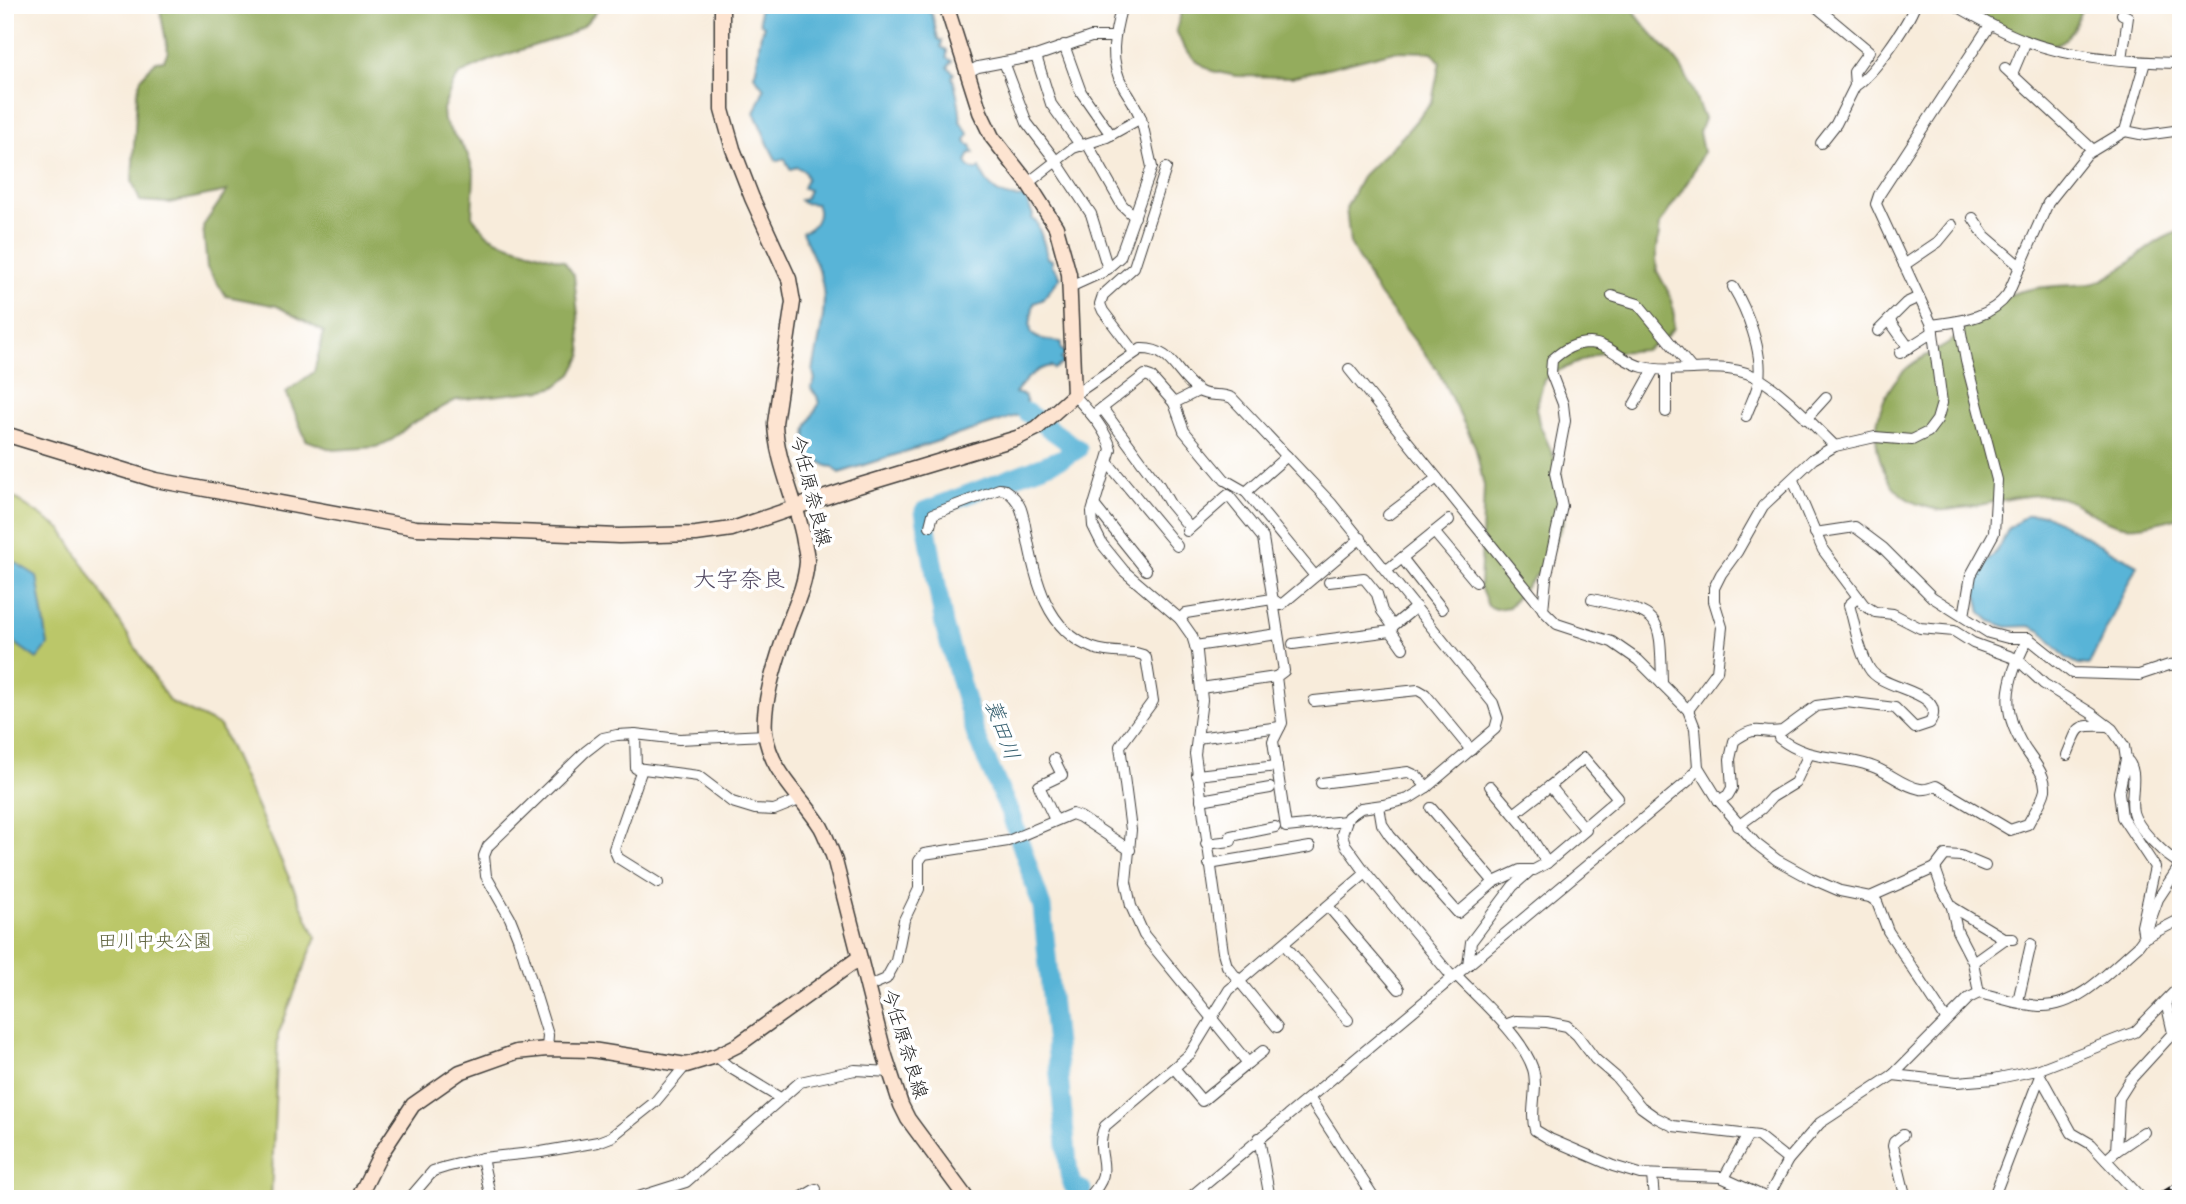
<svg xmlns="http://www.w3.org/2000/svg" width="2186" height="1204" font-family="Kalam,'Klee One',sans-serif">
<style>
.green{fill:#bbc769;stroke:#6c7242;stroke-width:2}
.forest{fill:#94ac5d;stroke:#58643c;stroke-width:2}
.water{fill:#59b4d7;stroke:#3a687a;stroke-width:2}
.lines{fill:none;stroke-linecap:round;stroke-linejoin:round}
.river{stroke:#59b4d7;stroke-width:19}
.street-casing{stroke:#3d3b39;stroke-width:12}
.secondary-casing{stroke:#3d3b39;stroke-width:17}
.street{stroke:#fff;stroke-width:10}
.secondary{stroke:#fde4d1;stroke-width:14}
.rail-casing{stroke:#1c1c1c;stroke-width:6}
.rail{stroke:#fff;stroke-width:3.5;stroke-dasharray:10;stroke-linecap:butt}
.labels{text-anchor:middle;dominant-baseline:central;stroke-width:7;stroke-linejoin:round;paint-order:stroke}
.street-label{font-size:19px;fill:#1c1c1c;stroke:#fff}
.park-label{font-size:19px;fill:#5c603b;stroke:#fff}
.water-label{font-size:21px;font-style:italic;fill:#376070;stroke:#fff}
.quarter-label{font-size:23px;fill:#534a63;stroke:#fff}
</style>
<rect width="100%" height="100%" fill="#fff"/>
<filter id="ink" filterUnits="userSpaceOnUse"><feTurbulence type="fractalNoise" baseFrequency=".0143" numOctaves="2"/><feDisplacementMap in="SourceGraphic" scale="14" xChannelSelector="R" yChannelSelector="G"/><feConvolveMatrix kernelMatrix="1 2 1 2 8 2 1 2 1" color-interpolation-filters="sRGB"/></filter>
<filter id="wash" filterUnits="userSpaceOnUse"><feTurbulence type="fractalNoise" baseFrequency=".00686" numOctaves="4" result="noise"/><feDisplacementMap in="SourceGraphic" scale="28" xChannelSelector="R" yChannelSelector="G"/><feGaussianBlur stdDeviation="1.57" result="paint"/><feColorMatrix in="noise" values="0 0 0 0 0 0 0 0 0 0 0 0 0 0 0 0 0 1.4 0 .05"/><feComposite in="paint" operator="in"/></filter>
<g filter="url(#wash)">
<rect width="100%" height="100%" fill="#f8ecdb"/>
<path class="green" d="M5,494H9L62,530L169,701L220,726L316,937L278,1035L271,1199H5Z"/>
<g class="forest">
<path d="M159,5H595L597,11L585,24L567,35L493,59L460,74L453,84L443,109L444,121L467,153L474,173L472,216L479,225L488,235L504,243L564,261L574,275L582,355L572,374L555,387L544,390L456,400L411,424L392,440L376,447L333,450L306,440L286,392L314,372L324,332L277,306L226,296L207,268L203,226L227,191L169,203L140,201L132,181L137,94L141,78L156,61L164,60L168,51Z"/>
<path d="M1184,5H1630C1643,28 1663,44 1679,64C1691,80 1696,101 1704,119L1699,132L1703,152L1689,180L1660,224L1656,259L1657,271L1669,293L1674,312V328L1666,337L1645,350L1600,353L1553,373L1544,380L1536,408L1539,423L1561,473L1564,521L1545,565L1509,607L1496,609L1488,606L1480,587L1484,486L1475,446L1438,371L1377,292L1350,244L1346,208L1363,175L1403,136L1432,102L1440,62L1432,52L1394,51L1292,77L1236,76L1212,71L1195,60L1183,46L1176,30Z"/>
<path d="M1936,5H2081L2082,7C2077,20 2072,38 2059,43C2037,54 1960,15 1936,5Z"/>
<path d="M2181,231V517C2161,521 2138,530 2118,525C2091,518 2074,496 2045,495C2018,494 1988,505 1961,508C1954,509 1946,511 1940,510C1906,504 1890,491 1880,459C1869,426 1884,385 1912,364C1923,356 1938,351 1949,343C1970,326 1986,304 2012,294C2032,287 2053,286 2074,285C2083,284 2093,285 2100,281C2130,268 2149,240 2181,231Z"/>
</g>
<g class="water">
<path d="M764,5H929L928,11L932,14L938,39L942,41L941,47L947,50V58L952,61L948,67L954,73L952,77C955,83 962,115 960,121L969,134L965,140L968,145H971L974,153H970L966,162L970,168L976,170L980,168C988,189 1001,200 1025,197L1033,215L1032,219L1036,221C1041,234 1046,246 1047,258L1052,260V265L1061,277L1042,300L1034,303C1027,335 1027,339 1061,342V349L1066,353L1061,359L1064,363L1054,369L1051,366C1034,369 1025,380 1015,393L1024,395L1030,411L1043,416L1035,422L1022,414L839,473L833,467L827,466L810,455C803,428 806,427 819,404L817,396L811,389L815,380L813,371C818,342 829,307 821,278C817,262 808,247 802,232C814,229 822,216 816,204L803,203L800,200L805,199L809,190L803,188L807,178L804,171L797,167L790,169L785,159L777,161C767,145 763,129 754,113L764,89L754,75C761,58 756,42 764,26L760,23L759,9Z"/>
<path d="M2045,514L2137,565L2089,665L2078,664L2066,658L2041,631L2030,626L2007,627L1990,621L1981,613L1975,585L1980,572L2001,545L2008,529L2027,515Z"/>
<path d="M5,556L37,576L48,645L37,659L5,636Z"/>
</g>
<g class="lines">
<path class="river" d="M1026,412L1078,449L1063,458L924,511L944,625L976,736L1011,815L1042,907L1069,1174L1073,1186L1082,1190"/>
</g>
</g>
<g filter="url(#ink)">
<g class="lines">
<defs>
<g id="street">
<path d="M1814,5L1869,51L1854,72L1855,86L1836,124L1821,143"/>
<path d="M1955,5C1978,18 2000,31 2024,40C2067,58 2134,62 2181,63"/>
<path d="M948,11L962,5"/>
<path d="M2122,14L2128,17L2122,59"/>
<path d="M1064,45L1081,92L1111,135"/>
<path d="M1036,56L1051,104L1081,146"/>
<path d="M1004,62L1027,123L1056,161L1091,214L1108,269"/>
<path d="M2005,68L2093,150"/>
<path d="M968,72L978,67L1036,56L1091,37H1113"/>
<path d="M2012,74L2026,41"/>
<path d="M1855,86C1873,75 1907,26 1915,5"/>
<path d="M2125,131L2145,135L2181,130"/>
<path d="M1088,145L1122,205L1135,217"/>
<path d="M1028,183L1073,148L1107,137L1141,118C1136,107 1131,98 1124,88C1108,61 1114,34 1122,5"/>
<path d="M1973,218L1985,236L2021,267"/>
<path d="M1904,265L1938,242L1952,225"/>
<path d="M1070,287L1103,272L1120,257L1152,167L1141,118"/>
<path d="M1733,287C1747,310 1763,351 1759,379C1758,391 1750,404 1746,416"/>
<path d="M1612,296L1638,304L1692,369"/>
<path d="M1889,320L1909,348"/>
<path d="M1959,322L1966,361L1997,480L1994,533L1971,575L1964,616"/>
<path d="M1932,325C1960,321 1990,319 2008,294L2048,203L2087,154L2125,131L2145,62"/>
<path d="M1878,331L1906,303L1919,297"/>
<path d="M1134,352L1103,311L1100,304L1103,295L1134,267L1166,168"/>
<path d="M1900,353L1933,332"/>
<path d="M1349,369L1543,609"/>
<path d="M1666,370V412"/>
<path d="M1174,403L1184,431L1225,480L1246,492L1315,576"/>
<path d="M1634,405L1654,369"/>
<path d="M1102,408L1159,485L1170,504L1190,528"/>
<path d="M1097,412L1145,375L1151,377L1174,403L1198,391"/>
<path d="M1806,419L1826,397"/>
<path d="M1835,446C1813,425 1788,397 1763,381C1726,357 1683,376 1643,367C1624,363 1610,344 1590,343C1574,343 1563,350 1552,360L1551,373L1563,404L1565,421L1555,473L1562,506L1546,579L1543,610L1557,624L1612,642L1638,660L1688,710L1695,728L1698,767L1719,801L1755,843L1777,860L1810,878L1840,891L1870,897L1877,902L1888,931L1946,1019"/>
<path d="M1108,463L1177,546"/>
<path d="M1793,480L1823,550L1864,605L1875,612L1893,614L1920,628L1954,631L1973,643L2017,659L2044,684L2091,713L2112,729L2124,746L2126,759L2119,792L2122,817L2155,867L2142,926L2144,938"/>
<path d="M1246,492L1287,456"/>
<path d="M1094,505L1146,570"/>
<path d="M1388,515L1437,478"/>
<path d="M930,526L933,514L999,489L1005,490C1021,500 1023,513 1026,531C1035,575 1044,630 1093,648C1106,653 1122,652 1136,653L1143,655L1146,658L1153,701L1120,746L1131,830L1126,882L1131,906L1144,935L1248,1063L1202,1101L1174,1068"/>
<path d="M1187,531L1228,495L1263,538L1284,671L1276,677L1282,723L1273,741L1286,827L1346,821"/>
<path d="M1434,532L1476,582"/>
<path d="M1815,533L1855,527L1883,548L1932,597L1989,633L2008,638H2028L2072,673L2139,675L2169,665L2181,664"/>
<path d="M1402,558L1442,609"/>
<path d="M1387,570L1449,520"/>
<path d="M1329,582L1364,578L1377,594L1382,611L1393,626"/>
<path d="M1592,599C1663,615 1660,611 1662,684"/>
<path d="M1180,619L1186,613L1272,599L1281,605L1361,538"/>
<path d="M1293,644L1391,631"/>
<path d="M1195,646L1278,634"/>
<path d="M1403,648L1391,631L1393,626L1416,607"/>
<path d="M1201,688L1276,677"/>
<path d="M1314,701L1418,690L1425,694L1471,750"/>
<path d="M1688,710L1717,671L1722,627L1714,601V588L1721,574L1737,552L1763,506L1813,459L1835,446L1875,437L1912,440L1928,432L1937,420L1942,403L1932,325L1876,204L1879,195L1990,25"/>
<path d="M1778,732L1779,738C1810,762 1837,754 1871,766C1888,771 1902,786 1920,789C1925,790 1931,788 1936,786L2010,830L2028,824C2033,814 2043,801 2045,790C2046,777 2037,766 2030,756C1998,712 2005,684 2028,638"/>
<path d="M635,734L679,739L766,735"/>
<path d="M1197,738L1280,727"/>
<path d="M2067,755C2080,725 2074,725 2108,726"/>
<path d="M1054,759L1062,775L1039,786L1055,820"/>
<path d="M2126,759C2140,771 2129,795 2133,812C2137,828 2166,857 2181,864"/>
<path d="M642,769L614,849L618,858L658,883"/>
<path d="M1197,775L1277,766"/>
<path d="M1321,783L1408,772L1417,776L1427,787"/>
<path d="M1490,786L1524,826L1547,863"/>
<path d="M1201,800L1270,788"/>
<path d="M1719,801L1728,795L1732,788L1730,759L1734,741C1758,723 1759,735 1782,731L1816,706L1846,702L1895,708L1915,728L1930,723C1948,689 1882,692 1869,668C1858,649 1855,625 1849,605L1858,597"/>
<path d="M1379,806L1382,824L1390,836L1458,913L1494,882L1431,808"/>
<path d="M1514,814L1550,786"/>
<path d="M1738,826L1761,809L1772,797L1795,783L1809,754"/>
<path d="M1206,844L1231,841V836L1275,827"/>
<path d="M1209,864L1310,847"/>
<path d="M1935,868L1942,888L1952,907L2005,939"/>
<path d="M1494,882L1520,870H1534L1547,863L1586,830L1550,786L1584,758L1618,798L1584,827"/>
<path d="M1870,897L1935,868L1945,855L1961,856L1985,866"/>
<path d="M1328,906L1399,989"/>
<path d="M1952,907L1957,931L1973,962"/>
<path d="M2144,938L2181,919"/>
<path d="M1284,944L1348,1020"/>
<path d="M1468,965L1471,942L1513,886L1531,870"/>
<path d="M1456,975C1480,1000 1522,1036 1533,1069C1539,1088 1529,1110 1535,1130L1550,1139L1613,1166L1640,1174L1721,1177L1767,1198"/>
<path d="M867,987L886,979L896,961L904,920L919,889V861L924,854L1008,841L1072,814L1080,817L1130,850"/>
<path d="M1979,993L1973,962L2005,939H2013"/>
<path d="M2018,1001L2031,944"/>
<path d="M1505,1025L1516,1021L1547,1022L1567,1026L1577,1035L1595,1059L1616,1077L1641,1107L1655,1117L1673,1126L1758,1136L1788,1160"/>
<path d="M1277,1027L1227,966L1223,952L1195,754L1202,700L1197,652L1192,636L1180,619L1124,571L1102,544L1093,526L1092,512L1111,449C1105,427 1088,411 1074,395L1141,349C1173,348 1176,376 1199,391C1209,398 1221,392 1232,398L1331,503L1493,703L1498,718L1495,729L1427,787L1408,799L1383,805L1361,808L1348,817L1342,834L1345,844L1366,873L1453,978"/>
<path d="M547,1049L548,1035L518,938L510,918L486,876L484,856L488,846L585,752L603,738L617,735L635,734L636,768L698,776L732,802L755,809L774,810L799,800"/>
<path d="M716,1056L729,1067L780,1098"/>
<path d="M1248,1063L1263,1051"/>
<path d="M2037,1070L2072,1133L2091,1144L2142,1199"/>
<path d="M1893,1075L1957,1082L1994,1079L2037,1070L2135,1032L2181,985"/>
<path d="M1310,1099L1375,1199"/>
<path d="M1903,1135L1894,1142L1893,1146L1906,1199"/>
<path d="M1259,1138L1270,1199"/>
<path d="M2116,1151L2144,1132"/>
<path d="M482,1158L491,1199"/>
<path d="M2106,1160L2116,1151L2119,1098L2131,1079L2173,1033L2166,1002"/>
<path d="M1652,1175L1654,1199"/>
<path d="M1724,1178L1748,1135"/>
<path d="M5,1191L15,1199"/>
<path d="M409,1199L433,1171L446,1167L482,1158L541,1152L598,1142L611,1137L655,1102L686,1065"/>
<path d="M632,1199L686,1182L800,1082L855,1070L890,1072"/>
<path d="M799,1199L816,1189"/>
<path d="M1087,1199C1120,1167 1091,1158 1105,1126L1190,1054L1229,990L1366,873"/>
<path d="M1188,1199L1688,781L1698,767"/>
<path d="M1767,1199L1788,1160L1820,1123L1893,1075L1969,998L1979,993C1999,997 2022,1006 2043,1006C2080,1006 2111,969 2138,946L2144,938L2158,899L2181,864"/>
<path d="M1993,1199L2040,1076"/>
<path d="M2175,1199L2181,1195"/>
</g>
<g id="secondary">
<path d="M722,5V110L733,149L752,198L789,279L793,302L775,423C776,460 795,498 803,536C804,544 807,553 807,562C805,586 795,606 787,628C778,657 762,701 765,732C770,772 801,795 821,827C827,838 831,850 835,861L885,1056L901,1105L908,1119L967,1199"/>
<path d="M5,434L156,480L416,528L619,536L696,534L732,529L858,486L1017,438L1037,428L1074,395L1069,274L1056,227L1028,183L992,137L980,112L946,5"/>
<path d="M358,1199L380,1155L413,1105L460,1072L516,1052L547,1049L592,1050L686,1065L716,1056L738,1045L859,958"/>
</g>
</defs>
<use href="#street" class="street-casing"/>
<use href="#secondary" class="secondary-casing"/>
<use href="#street" class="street"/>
<use href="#secondary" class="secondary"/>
<defs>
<path id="rail" d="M2154,1199L2181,1183"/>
</defs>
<use href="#rail" class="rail-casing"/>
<use href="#rail" class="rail"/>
</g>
</g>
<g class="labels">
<g class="street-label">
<text transform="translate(810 491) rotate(76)">今任原奈良線</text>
<text transform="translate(904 1044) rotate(73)">今任原奈良線</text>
</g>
<g class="park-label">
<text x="155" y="942">田川中央公園</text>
</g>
<g class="water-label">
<text transform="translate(1001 730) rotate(70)">蓑田川</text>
</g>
<g class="quarter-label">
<text x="739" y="581">大字奈良</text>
</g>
</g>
<rect width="2186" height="1204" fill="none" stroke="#fff" stroke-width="28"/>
</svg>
